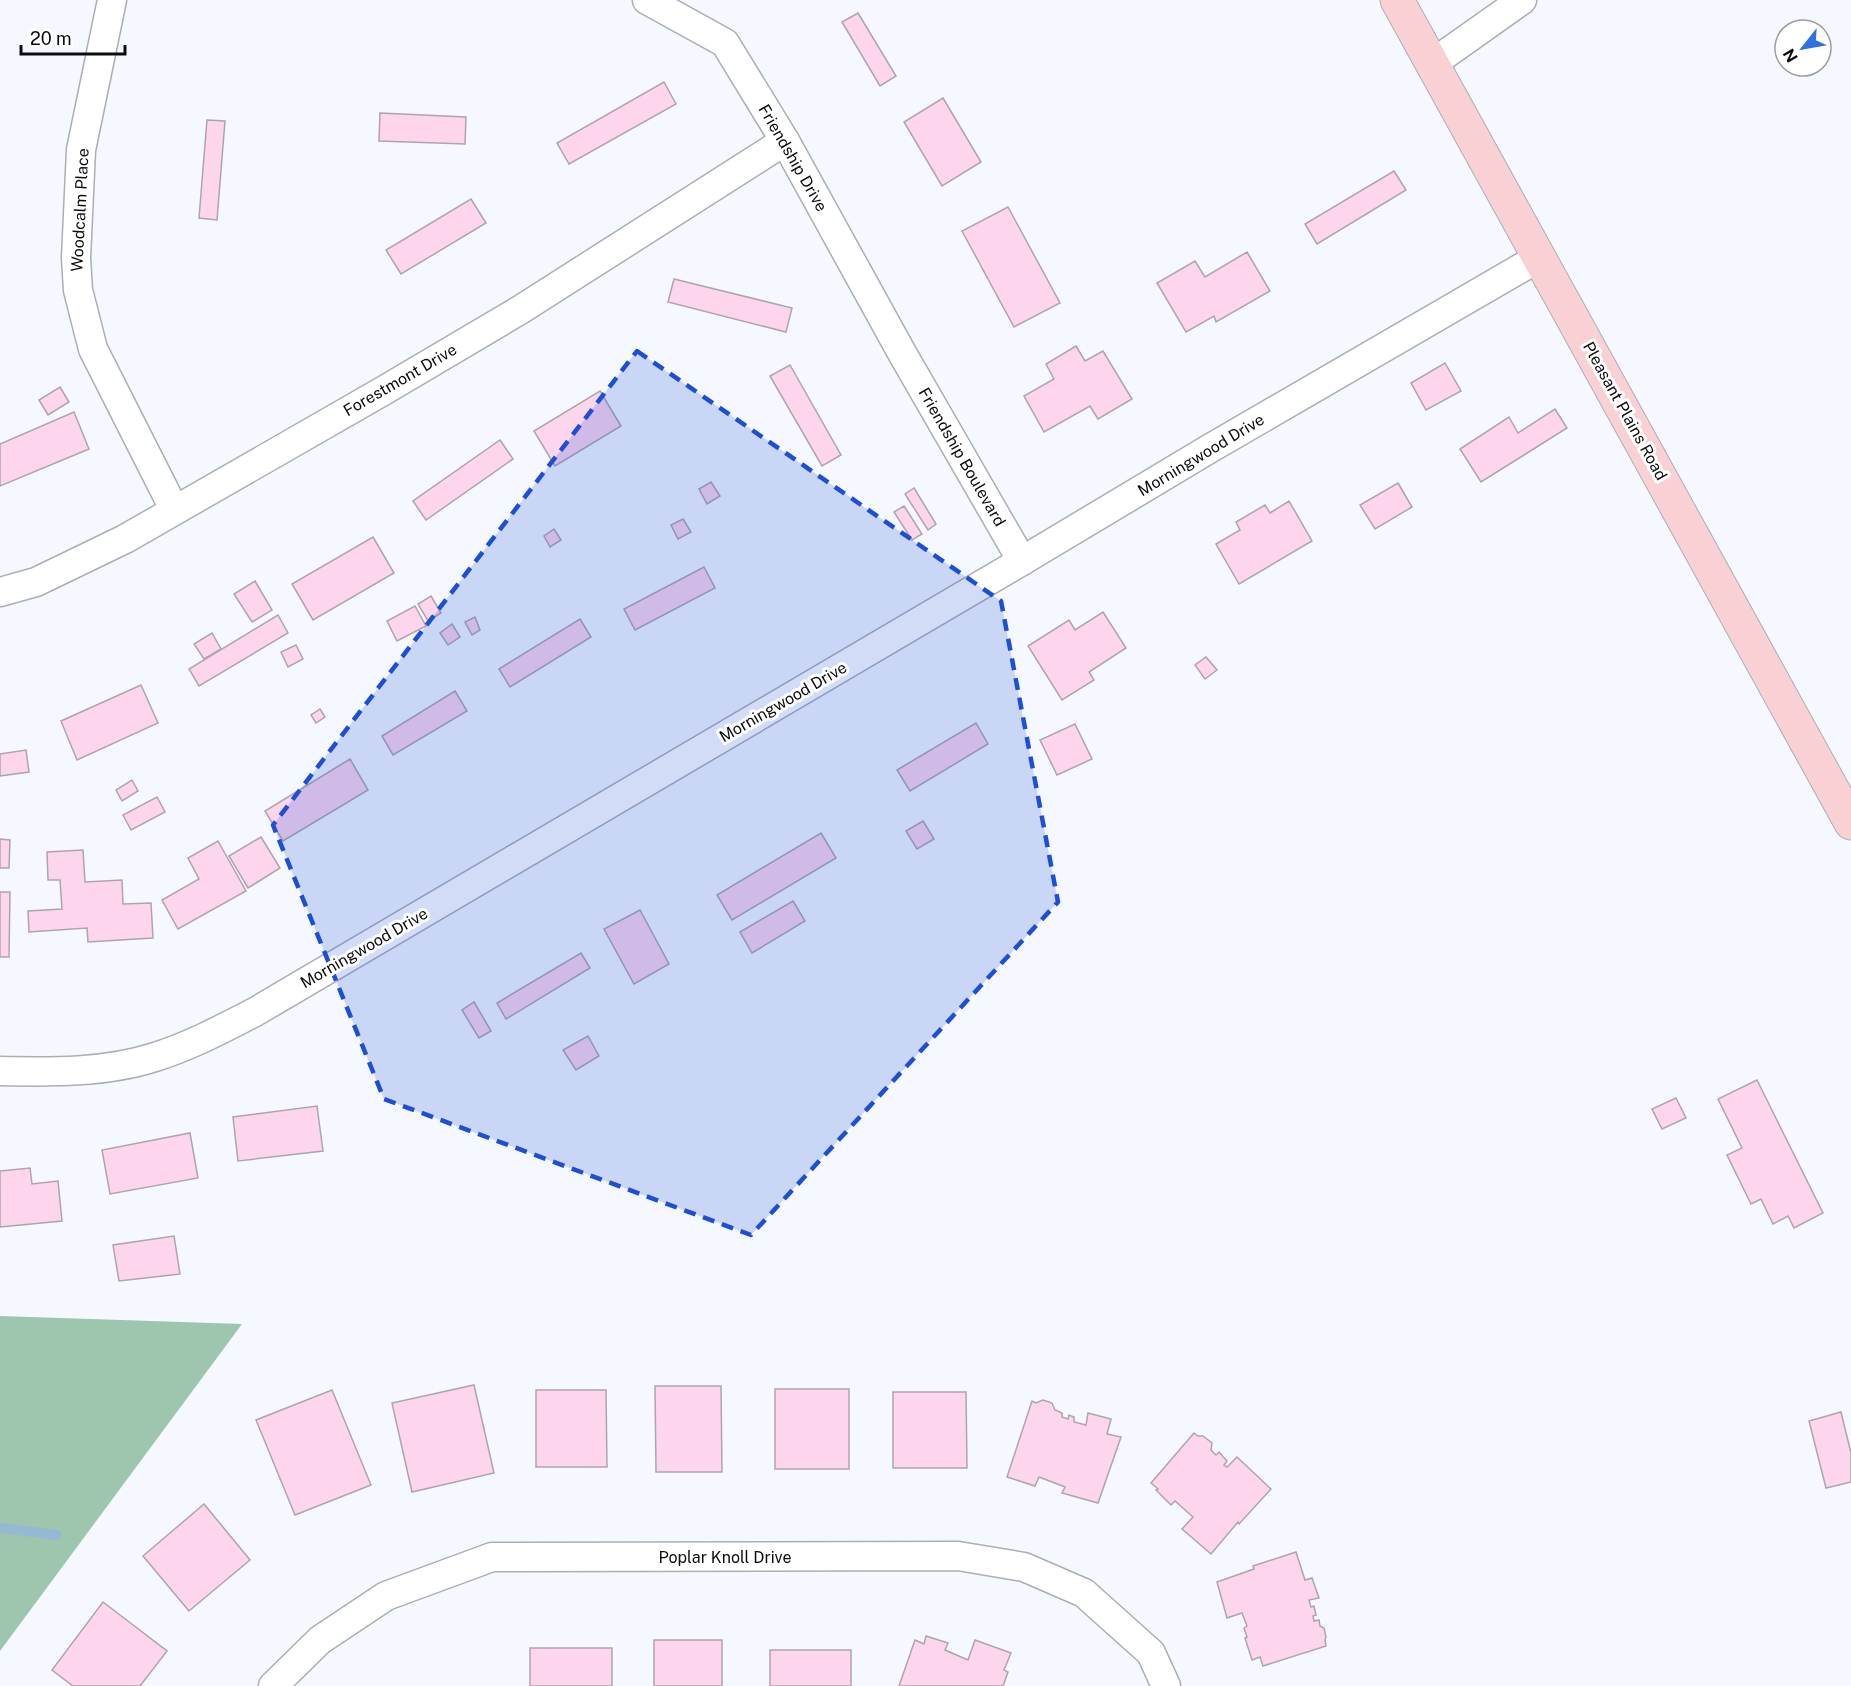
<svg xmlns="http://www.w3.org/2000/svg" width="1851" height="1686" font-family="'Public Sans',sans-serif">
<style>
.forest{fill:#9ec5ad}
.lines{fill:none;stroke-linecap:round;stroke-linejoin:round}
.stream{stroke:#94bad3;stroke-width:10}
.building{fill:#fdd5ed;stroke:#aea5aa;stroke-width:1.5}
.street-casing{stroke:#abaeb6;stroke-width:31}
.secondary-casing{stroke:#abaeb6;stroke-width:35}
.street{stroke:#fff;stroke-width:28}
.secondary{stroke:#f9d1d4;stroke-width:33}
.marked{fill:#1d4ed8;fill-opacity:0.2;stroke:#1d4ed8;stroke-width:4.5;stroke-dasharray:12 8;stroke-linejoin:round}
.labels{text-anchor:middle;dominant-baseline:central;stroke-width:6;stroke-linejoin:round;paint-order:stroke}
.street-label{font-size:16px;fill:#0b0c0f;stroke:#fff}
</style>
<rect width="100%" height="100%" fill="#f5f8fe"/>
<path class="forest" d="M0,1316L242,1324L0,1651Z"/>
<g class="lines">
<path class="stream" d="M0,1528L57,1535"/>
</g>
<g class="building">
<path d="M858,13L896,76L880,86L842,22Z"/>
<path d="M664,82L676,104L569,164L557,143Z"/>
<path d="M943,98L981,162L942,186L904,122Z"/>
<path d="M380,113L466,117L465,144L379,141Z"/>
<path d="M207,120L225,121L217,220L199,218Z"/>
<path d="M1394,171L1406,190L1317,244L1305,224Z"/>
<path d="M471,199L486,223L401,274L386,250Z"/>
<path d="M1008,207L1060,303L1014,327L962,231Z"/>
<path d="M1247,252L1270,291L1216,322L1214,316L1186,332L1157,283L1195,261L1205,277Z"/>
<path d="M674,279L792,308L786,332L668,302Z"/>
<path d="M1076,346L1085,361L1103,351L1132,399L1098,419L1090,406L1044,432L1024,396L1054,379L1046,364Z"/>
<path d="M1445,363L1461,391L1426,410L1411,383Z"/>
<path d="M790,365L841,455L822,466L770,376Z"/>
<path d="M60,387L69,402L48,415L39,400Z"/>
<path d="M600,391L621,426L555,466L534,431Z"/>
<path d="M1555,409L1567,428L1481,482L1460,449L1509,417L1518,433Z"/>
<path d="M74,412L89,449L0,486V444Z"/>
<path d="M500,440L513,459L426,520L413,501Z"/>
<path d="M711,482L720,496L707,504L699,489Z"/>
<path d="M1398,483L1412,507L1375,529L1360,505Z"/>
<path d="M914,488L936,524L928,530L905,494Z"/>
<path d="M1289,501L1312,541L1239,584L1216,544L1240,530L1236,522L1265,505L1270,513Z"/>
<path d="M904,506L922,534L912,540L894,512Z"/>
<path d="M683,519L691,532L678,539L671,525Z"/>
<path d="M554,529L561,540L550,547L544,536Z"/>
<path d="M373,537L394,573L313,620L292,584Z"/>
<path d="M704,567L715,588L635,630L624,609Z"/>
<path d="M255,581L272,610L252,622L234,594Z"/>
<path d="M431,596L441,613L428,621L418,604Z"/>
<path d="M415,606L426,626L397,641L387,621Z"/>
<path d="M1103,612L1126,648L1089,672L1094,680L1062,700L1028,646L1069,620L1075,630Z"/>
<path d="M278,615L288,633L199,686L189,669Z"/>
<path d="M475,617L480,630L472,635L465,622Z"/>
<path d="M580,619L591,637L510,687L499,669Z"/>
<path d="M452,624L460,637L448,645L440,633Z"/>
<path d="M212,633L221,649L204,659L194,644Z"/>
<path d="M296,645L303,659L288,667L281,652Z"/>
<path d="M1206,657L1217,670L1205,679L1195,665Z"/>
<path d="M141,685L158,723L77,760L61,721Z"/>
<path d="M455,691L467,711L393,755L382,736Z"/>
<path d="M320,709L325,717L316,723L311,715Z"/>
<path d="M976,723L988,744L910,791L897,770Z"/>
<path d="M1075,724L1092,759L1057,775L1040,740Z"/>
<path d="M26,750L29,772L0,776V754Z"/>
<path d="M350,759L368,790L283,841L265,811Z"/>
<path d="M132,780L138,791L122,801L116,790Z"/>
<path d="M157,797L165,812L131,830L123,815Z"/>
<path d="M923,821L934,839L917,849L906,831Z"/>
<path d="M821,833L836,858L732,920L717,895Z"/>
<path d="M261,837L280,868L248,888L229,856Z"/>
<path d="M0,839L10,840L9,868H0Z"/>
<path d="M218,841L246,891L178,929L162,900L199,879L188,858Z"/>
<path d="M83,850L85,882L122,880L123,904L151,903L153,938L88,942L87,928L29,932L28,911L62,909L60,880H48L47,852Z"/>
<path d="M0,892H10L9,957H0Z"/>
<path d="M793,901L805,921L752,953L740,932Z"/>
<path d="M640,910L669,964L634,984L604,929Z"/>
<path d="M581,953L590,968L506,1019L497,1003Z"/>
<path d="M474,1002L491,1031L479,1038L462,1010Z"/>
<path d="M588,1036L599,1056L576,1070L563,1050Z"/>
<path d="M1757,1080L1823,1213L1794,1228L1788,1216L1773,1224L1761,1199L1751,1204L1727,1155L1742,1148L1718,1099Z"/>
<path d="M1676,1098L1686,1118L1662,1129L1652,1109Z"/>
<path d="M317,1106L323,1151L238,1161L233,1117Z"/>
<path d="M190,1133L198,1178L110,1194L102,1150Z"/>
<path d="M30,1168L32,1184L58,1181L62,1221L0,1227V1171Z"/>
<path d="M174,1236L180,1274L119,1281L113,1245Z"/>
<path d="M474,1385L494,1473L412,1492L392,1403Z"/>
<path d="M655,1386H721L722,1472H656Z"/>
<rect x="775" y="1389" width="74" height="80"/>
<path d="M332,1390L371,1485L295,1515L256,1420Z"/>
<path d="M536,1390H606L607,1467H536Z"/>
<path d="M893,1392H966L967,1468H893Z"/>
<path d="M1043,1400L1052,1403L1055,1410L1062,1413V1417L1068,1419L1069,1415L1074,1417V1422L1086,1425L1088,1413L1111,1419L1107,1434L1121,1437L1098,1503L1062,1493L1065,1487L1039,1477L1035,1486L1007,1477L1032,1401L1036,1403Z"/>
<path d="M1841,1412L1851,1453V1482L1826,1488L1809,1421Z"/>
<path d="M1194,1433L1198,1436H1203L1212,1443L1211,1450L1216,1455L1219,1452L1227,1461L1224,1465L1227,1467L1237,1457L1271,1489L1239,1524L1238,1522L1211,1554L1182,1529L1193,1517L1175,1501L1171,1505L1156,1490L1158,1489L1151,1483Z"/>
<path d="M204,1504L250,1560L189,1611L143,1556Z"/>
<path d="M1296,1552L1305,1580L1312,1578L1319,1598L1309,1600L1311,1607L1314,1606L1316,1615L1313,1616L1314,1621L1319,1620L1320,1626L1324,1628L1326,1637L1325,1640L1326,1646L1263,1666L1260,1657L1252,1660L1245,1638L1247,1637L1244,1628L1247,1626L1242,1613L1227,1618L1217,1582L1254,1569L1253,1566Z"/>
<path d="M103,1602L167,1651L140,1686H73L52,1670Z"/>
<path d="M926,1636L948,1643L945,1650L968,1660L975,1640L1011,1653L1004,1670L1008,1672L1003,1686H899L915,1640L924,1644Z"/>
<rect x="654" y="1640" width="68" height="46"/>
<rect x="530" y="1648" width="82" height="38"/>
<rect x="770" y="1650" width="81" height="36"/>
</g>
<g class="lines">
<defs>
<g id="street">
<path d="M112,0L81,150L76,258L78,290L93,349L174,509"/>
<path d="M647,0L725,43L785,141L902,353L1022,561"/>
<path d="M1433,63L1522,0"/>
<path d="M0,592L36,582L125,539L383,391L520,310L785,141"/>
<path d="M0,1071C51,1072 106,1073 155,1057C190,1046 222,1029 255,1012L1022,561L1209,449L1540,257"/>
<path d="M273,1686L320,1640L386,1596L492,1557L958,1556L1024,1567L1084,1593L1151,1653L1166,1686"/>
</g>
<path id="secondary" d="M1397,0L1851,823"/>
</defs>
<use href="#street" class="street-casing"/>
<use href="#secondary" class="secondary-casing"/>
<use href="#street" class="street"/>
<use href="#secondary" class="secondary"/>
</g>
<path class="marked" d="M637,351L1001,601L1058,902L751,1235L384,1099L273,825Z"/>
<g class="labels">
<g class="street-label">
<text transform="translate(793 158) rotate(60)">Friendship Drive</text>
<text transform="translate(80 210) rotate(-87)">Woodcalm Place</text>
<text transform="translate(400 380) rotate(-30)">Forestmont Drive</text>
<text transform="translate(1625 411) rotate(61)">Pleasant Plains Road</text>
<text transform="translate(1201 455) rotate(-31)">Morningwood Drive</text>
<text transform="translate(962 457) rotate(60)">Friendship Boulevard</text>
<text transform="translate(783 702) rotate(-30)">Morningwood Drive</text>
<text transform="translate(364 948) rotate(-30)">Morningwood Drive</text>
<text x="725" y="1557">Poplar Knoll Drive</text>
</g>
</g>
<g transform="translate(1803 48) rotate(239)"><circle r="28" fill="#ffffff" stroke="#9d9e9f" stroke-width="1.5"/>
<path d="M0-4.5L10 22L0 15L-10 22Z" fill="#2f71df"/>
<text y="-9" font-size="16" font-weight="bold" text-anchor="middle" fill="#0b0c0f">N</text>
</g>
<path d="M21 45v9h104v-9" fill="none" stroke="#0b0c0f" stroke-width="3"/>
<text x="30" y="45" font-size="18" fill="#0b0c0f" stroke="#ffffff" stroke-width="4.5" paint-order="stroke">20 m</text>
</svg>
